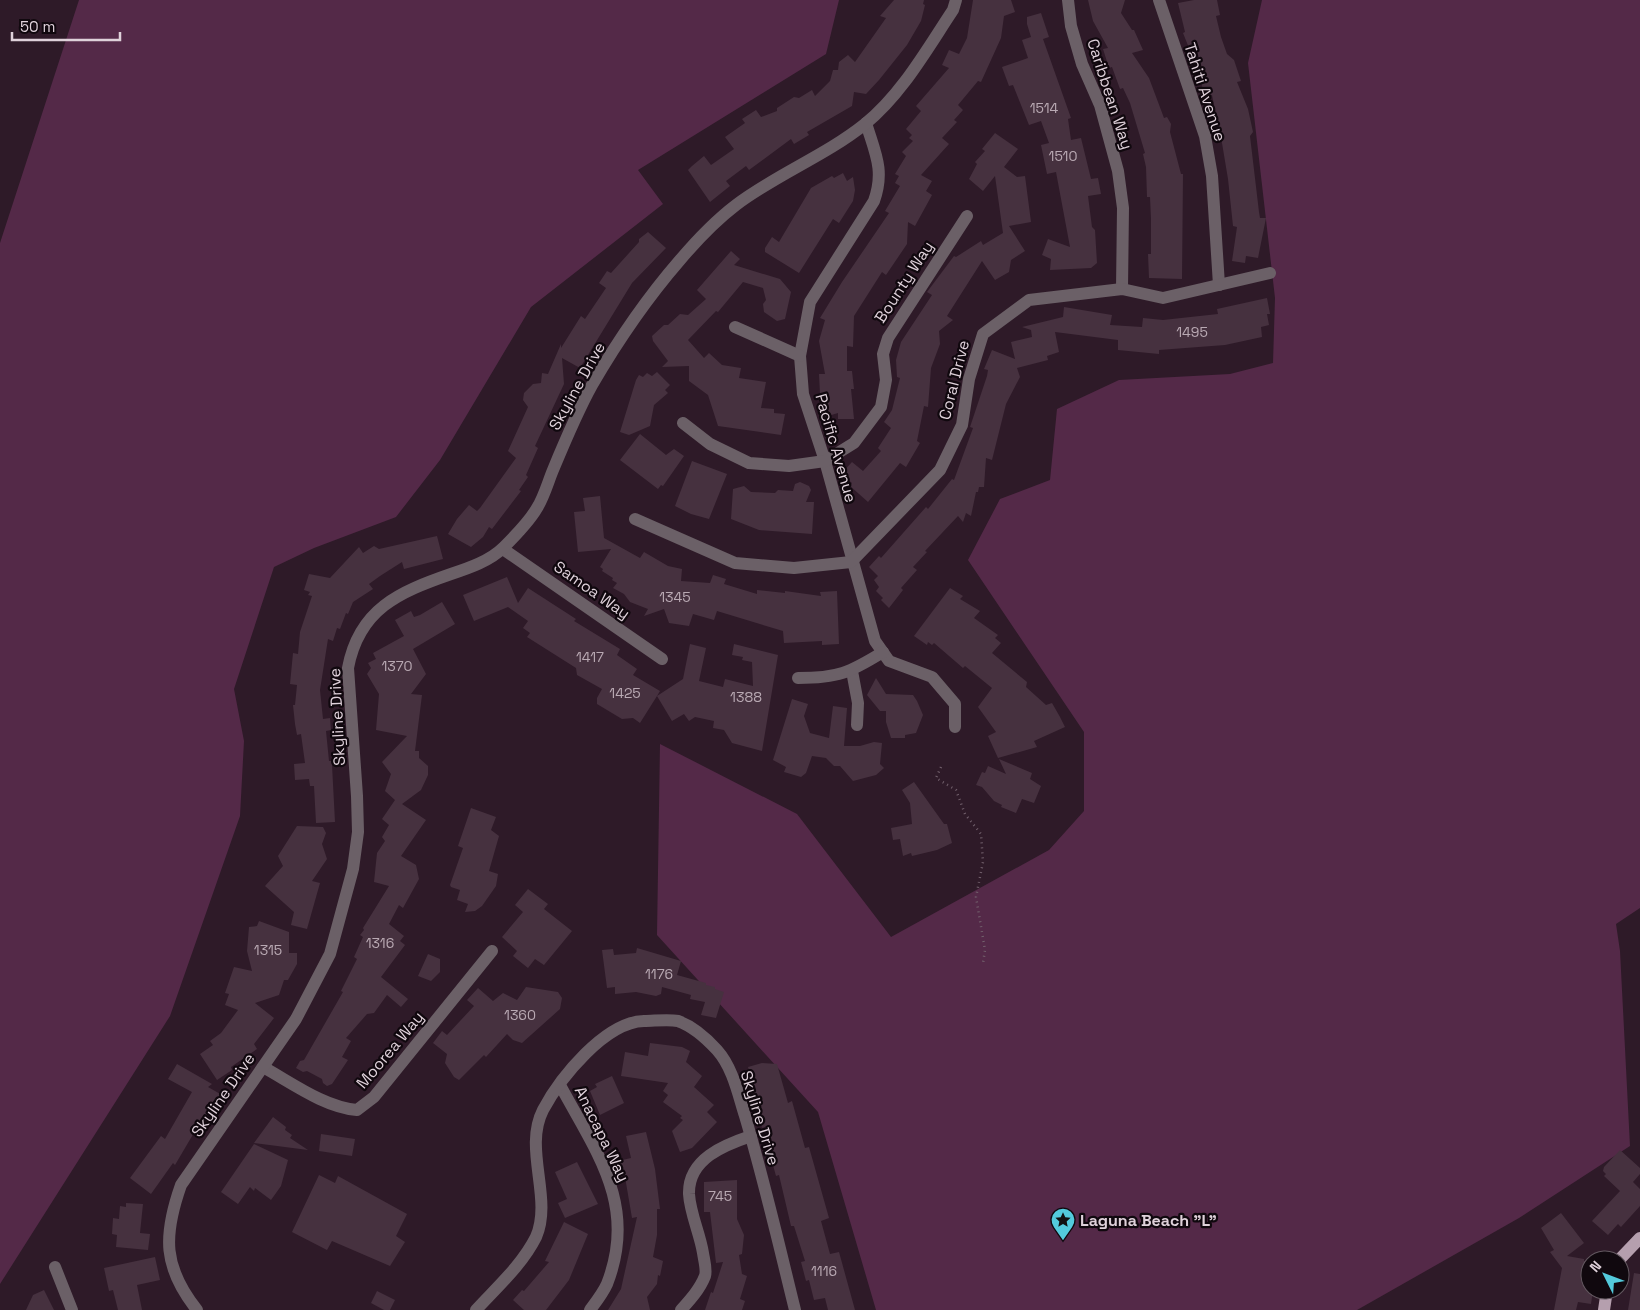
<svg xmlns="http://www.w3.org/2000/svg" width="1640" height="1310" font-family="'Space Grotesk',sans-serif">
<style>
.green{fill:#542948}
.building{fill:#46313f}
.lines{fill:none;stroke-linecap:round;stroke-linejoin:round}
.path{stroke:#72606c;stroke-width:2.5;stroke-dasharray:1 4;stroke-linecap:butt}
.minor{stroke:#6b6067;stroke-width:12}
.major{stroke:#b59fae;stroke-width:12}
.labels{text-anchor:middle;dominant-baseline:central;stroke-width:4.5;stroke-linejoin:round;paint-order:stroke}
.number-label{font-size:14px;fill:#b9a9b3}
.street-label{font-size:16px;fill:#dfd1da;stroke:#10080e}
.poi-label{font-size:16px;font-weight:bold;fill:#dfd1da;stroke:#10080e;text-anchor:start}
</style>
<rect width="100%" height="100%" fill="#2e1a28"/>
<g class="green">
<path d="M79,0H839L826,54L638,170L663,204L531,307L440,460L396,517L314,548L274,567L234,689L244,741L240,816L170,1016L0,1284V243Z"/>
<path d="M1262,0H1640V908L1616,924L1620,951L1630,1146L1519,1218L1357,1310H876L818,1112L657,935L660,744L797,814L891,937L1049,850L1084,811V732L968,560L1000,499L1050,480L1057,409L1119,380L1230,374L1273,363L1275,298L1248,63Z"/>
</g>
<g class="building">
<path d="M894,0H924L923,4L925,5L921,21L907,45L879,80L866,94L854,92L852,106L807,132L809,135L794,144L791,139L749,170L746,166L726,181L730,186L710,202L688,170L692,166L704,156L711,165L734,149L725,137L745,123L742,119L756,110L761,117L777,111V108L794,97L799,98L812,90L815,96L830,81L833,70H838L839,62L848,55L855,62L886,18L880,16Z"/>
<path d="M973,0H1011L1015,12L1004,16L1001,38L981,82L978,81L958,105L963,110L954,120L957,122L942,138L949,144L921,175L932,181L926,191L932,195L915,226L908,222L907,244L886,275L882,272L854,316L853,347L847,346V371H852L854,389H851L854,419H838V413L828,416L823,393L820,394L819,374H825L819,341L825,320L820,318L842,282L889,213L885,211L900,186L895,183L899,176L895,174L906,156L902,152L913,141L909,138L912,135L906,129L921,111L916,106L949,68L942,65L949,50L959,54L967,38Z"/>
<path d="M1088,0H1125L1121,13L1132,30H1134L1143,50L1132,53L1149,78L1164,118L1167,117L1171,124L1170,132L1181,174H1183L1182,279L1149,278L1148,254H1151V219L1150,197H1147L1146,167L1143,154L1145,153L1130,103L1123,88L1120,89L1112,67L1109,68L1103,49L1108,48L1093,21Z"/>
<path d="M1194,0H1217L1220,15L1216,16L1221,37L1227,54L1234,60L1241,81L1237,82L1248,109L1253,132L1250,136L1259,212L1260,218H1266L1258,258L1246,256L1245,263L1232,261L1237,227L1233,226L1228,179L1218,119H1217L1212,95H1209L1206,88L1203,89L1198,73L1203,71L1195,45L1189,48L1183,33L1185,32L1178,3Z"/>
<path d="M1041,13L1049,37L1043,39L1071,118L1068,119L1071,140L1081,138L1091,179L1098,178L1101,194L1088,196L1092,227L1095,230L1097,263L1091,268L1050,270L1051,259L1042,255L1048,239L1070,247L1056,172L1047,174L1041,145L1049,143L1041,121L1029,125L1013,85L1009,86L1002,67L1028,58L1022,40L1031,37L1027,24V17Z"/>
<path d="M995,133L1018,149L1004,167L1017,177L1025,176L1031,222L1009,226L1025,251L1011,260L1009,272L995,280L982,261L947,316L953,320L939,331L940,344L931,368L928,407L924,406L917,441L920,443L906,467L900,463L868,502L850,486L852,483L841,474L852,462L863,471L881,451L878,448L891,428L884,422L892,410L900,378L897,377L896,360L901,342L932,295L927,292L954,256L956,257L981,241L983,245L1003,233L995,176L983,191L969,179L977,164L975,162L985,151L982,149Z"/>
<path d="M843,173L847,181L853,177L855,190L853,201L839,223L833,219L799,273L765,252V248L772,237L779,242L811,188L832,176L834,178Z"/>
<path d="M648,232L666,248L632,283L580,368L562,358L564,384L535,446L538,448L526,475L528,477L519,490L521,491L492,529L489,527L483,537L471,547L462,542L448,534L457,519L469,505L477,511L480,508L516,458L508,451L528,407L523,400L524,393L533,384L541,383L542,373L548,374L561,344V348L581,316L585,319L606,288L599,283L607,271L611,273L639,242V239Z"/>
<path d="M731,251L740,259L734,265L780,279L791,292L785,319L777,321L764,312L763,304L766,300L763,288L743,282L718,312L716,311L688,340L704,358L709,353L722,365L741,368L739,378L766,382L761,408L774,409V413L785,414L781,435L718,426L708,395L689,381V366L662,367L668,361L653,341L652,336L664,325H668L680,314L688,315L706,299L697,290Z"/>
<path d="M1267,298L1270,314H1267L1269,325L1261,327L1262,337L1225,345L1159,350V354L1118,350V340L1055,332L1059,352L1047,356L1048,360L1017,368L1020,377L1006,404L992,460L986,458L984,487H979L978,492H976L971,516L966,513L963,522L958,516L925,551L927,552L913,567L917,570L901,588L903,590L889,608L881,600L883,598L876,591L879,587L874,580L878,576L869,567L879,556L881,558L926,507L928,509L952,479L954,480L973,428L970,427L987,376L988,370L984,369L992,350L1015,359L1011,342L1032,337L1031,330L1022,327L1063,317L1064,307L1112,315L1110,325L1142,327L1143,318L1163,320L1218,314L1217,309Z"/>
<path d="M657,372L670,385L665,390L668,393L654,405L650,426L629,435L620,432L636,380L639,375L643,377L647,373L652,376Z"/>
<path d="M640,434L666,455L674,449L684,456L663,486L661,485L658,489L620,460Z"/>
<path d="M692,461L727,474L709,519L691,514L675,506Z"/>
<path d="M800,482L809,486L811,490L806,502H814L812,534L759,530L731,519L733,489L744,486L751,492L775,493L778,490L793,491L795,484Z"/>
<path d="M600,496L604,538L640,558L644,552L668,566L682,569L681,581L710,583L713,575L726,579L724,584L757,594V590L785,593V591L821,596L820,592L837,591L839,644L822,645V641L784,643L783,631L717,611L714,620L693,614L689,626L669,623L664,609L644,616L648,609L630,602L624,594L613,588L617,583L612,580L613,578L602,571L603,569L600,567L611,549L578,552L574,512L585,511L583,498Z"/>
<path d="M437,536L443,559L404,569L402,562L380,576L369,584L373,589L353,602L348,614L346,613L340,629L337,628L333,641L328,639L320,690L323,719L330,718L331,730L326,731L329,761H331L332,765L335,822L316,823L314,786H310L309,779L295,780L294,764L305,763L301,734L297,735L295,724L293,705H295L297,685L290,684L293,653L298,654L300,632L312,596L308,595L310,592L304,590L309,574L330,578L359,547L363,553L374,546L379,549Z"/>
<path d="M507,577L518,603L528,588L576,619L574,621L620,649L617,655L637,669L633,675L660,691L657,696L683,679L690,644L706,648L699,681L723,687L725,679L753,686L752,662L742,660L743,657L732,655L734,644L778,655L762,751L732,743L724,730L713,728L714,721L695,717L689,721L684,714L672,721L657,696L640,723L633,718L622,719L597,704V698L602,689L577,675L576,668L527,637L530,633L523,628L528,621L508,607L474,621L463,595Z"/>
<path d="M950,588L963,596L960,599L980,611L974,618L998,635L995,638L1001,643L992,653L1027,682L1026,687L1046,705L1052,703L1060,717L1065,727L1034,741L1037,747L998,758L988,736L996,732L978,707L992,688L965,666L963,668L934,643L932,645L928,642L927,645L914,636Z"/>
<path d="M442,602L455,624L413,649L426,674L411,694L422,695L415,751H419V758L428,766V775L421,790L402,804L426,820L401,856L416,865L419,879L403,908L399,905L389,924L404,936L400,941L405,945L381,977L408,999L401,1007L387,995L374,1013L367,1014L346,1038L351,1041L342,1057L348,1060L332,1084L327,1086L323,1083L322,1079L307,1071L303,1072L296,1068L300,1061L304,1060L343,992L341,991L357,959L354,957L363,937L360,935L364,930L363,928L389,886L374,882L377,853L385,841L382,837L389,825L382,819L395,800L385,791L391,774L382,762L407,736L376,730L379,694L367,674L371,668L368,663L376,659L373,653L404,636L395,620L411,611L414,617L420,615Z"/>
<path d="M876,678L886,694L913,695L917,701L923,715L916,733L905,735V738H891L886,722V711H880L867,695Z"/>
<path d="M792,699L808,704L804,716L810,733L829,738L833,706L847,708L844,746H860L874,742L882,743L880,764L884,768L876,775L853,781L840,766H834L826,758L812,756L806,773L801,777L784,772L786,767L773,760Z"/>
<path d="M999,759L1032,773L1030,779L1041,786L1034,803L1022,799L1016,813L1001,807L1002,805L994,801L982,787L976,785L982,772L985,773L988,766L1006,774Z"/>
<path d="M914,782L944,824H947L952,843L937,850L912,856L911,853L903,856L900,839L893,840L891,828L912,824L910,803L902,790Z"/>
<path d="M471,808L496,817L491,830L499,836L489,871L498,874L496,886L482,906L475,911L465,912L468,904L457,900L460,890L451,887L450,885L463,848L458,846Z"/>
<path d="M297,826L323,827L326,833L322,844L327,859L312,881L320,883L307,929L291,925L294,912L265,886L283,866L278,856Z"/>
<path d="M528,889L548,904L544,909L572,931L544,965L535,959L528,968L513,956L517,951L502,937L523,912L515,905Z"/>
<path d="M259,921L289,932V953H297V964L288,980H284L279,995L255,1003L274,1018L254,1044L257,1049L231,1067L232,1070L217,1080L200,1054L213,1045L210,1041L221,1033L238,1010L225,1005L229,994L225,993L234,967L252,971L247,951L249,927L257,926Z"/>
<path d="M637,948L681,961L677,975L706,983V985L715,987V989L724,992L716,1018L701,1015L705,1002L690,999L691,995L662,987L661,994L656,996L636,992L615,994V987L607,988L602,950L613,949L614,955L636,953Z"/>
<path d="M428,954L440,959V972L431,981L418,976Z"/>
<path d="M526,987L558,992L562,998L560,1009L522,1043L513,1040L507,1034L486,1057L484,1055L459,1080L454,1077L445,1063L447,1054L433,1043L442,1031L447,1035L474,1006L467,1000L478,988L493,1001L503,993L517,1000Z"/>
<path d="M650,1043L682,1047L690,1051L686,1062L702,1076L694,1087L714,1105L707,1112L717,1122L692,1148L680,1152L672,1131L683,1120L680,1118L682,1116L663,1102L668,1095L663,1091L668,1083L621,1076L625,1052L648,1056Z"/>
<path d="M762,1063L777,1064L788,1103L792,1101L805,1148L809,1147L829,1218L821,1221L830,1254L839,1252L855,1310H828L825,1298L814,1300L809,1280L806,1281L801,1262L805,1261L794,1226H791L779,1175L776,1176L771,1158L774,1157L765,1127L762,1128L751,1084L753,1083L748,1067Z"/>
<path d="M177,1064L212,1084L208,1087L222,1095L214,1110L211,1109L197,1133L195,1131L175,1165L173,1163L151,1194L130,1178L161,1136L165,1139L192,1092L168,1079Z"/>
<path d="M612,1076L624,1103L600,1115L590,1091L597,1087L595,1084Z"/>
<path d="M273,1117L286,1127L285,1130L292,1135L290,1138L308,1150L254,1143Z"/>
<path d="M646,1132L655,1169L660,1209H657V1235L653,1257L663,1261L660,1276L658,1275L657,1284L647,1297L650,1310H608L621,1289L637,1217L632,1218L625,1177L621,1178L618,1161L631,1158L626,1136Z"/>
<path d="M321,1134L355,1139L352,1156L319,1151Z"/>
<path d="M254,1144L288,1160L281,1186L271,1200L255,1188L254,1191L250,1187L238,1204L221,1192Z"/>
<path d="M1620,1150L1640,1168V1174L1633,1182L1640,1189V1206L1621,1227L1618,1224L1608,1235L1592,1221L1620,1191L1604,1176L1606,1174L1603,1171L1604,1167Z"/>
<path d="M577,1162L598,1204L565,1218L558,1203L567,1199L555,1172Z"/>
<path d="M319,1175L335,1183L338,1176L407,1214L396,1236L405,1242L390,1266L332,1241L327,1250L292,1232Z"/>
<path d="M737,1180V1219L744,1235L742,1254L739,1255L742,1274L747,1276L740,1299L745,1301L742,1310H705L711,1292L713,1293L723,1262L716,1263L710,1212H704V1182Z"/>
<path d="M126,1203L143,1204L140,1233L150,1234L148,1250L116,1247L117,1235L112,1234L113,1218L119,1219L120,1206L126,1207Z"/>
<path d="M1561,1213L1584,1243L1567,1256L1584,1259V1261L1590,1264V1290H1593L1591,1304L1578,1302L1576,1310H1554L1562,1268L1550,1252L1554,1250L1541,1228Z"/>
<path d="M564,1222L588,1234L569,1280L546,1310H524L513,1300L522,1290L524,1291L549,1262L545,1261Z"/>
<path d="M155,1257L160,1280L137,1285L142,1310H118L113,1290L109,1291L104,1268Z"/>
<path d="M1634,1273L1640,1274V1310H1628Z"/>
<path d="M44,1290L54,1310H26L33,1295Z"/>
<path d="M377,1291L395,1300L390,1310H384L371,1303Z"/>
</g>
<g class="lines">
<path class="path" d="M941,767L936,778L956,790L965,814L981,834L983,862L976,897L985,950L983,963"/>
<g class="minor">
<path d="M1068,0L1071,26L1082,64L1100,105L1118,171L1123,208L1122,289"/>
<path d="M1159,0L1205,136L1212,176L1219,285"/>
<path d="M866,123C875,153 885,170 874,201L810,302L800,356L803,394L825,461L875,641L889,661L932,677L955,704V727"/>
<path d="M735,327L800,356"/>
<path d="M683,423L710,444L749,463L789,466L825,461L854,443L881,407L886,380L883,354L888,338L967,216"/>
<path d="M635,519L735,563L794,568L851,562L940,470L962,425L969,379L983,334L1029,300L1122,289L1163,298L1270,273"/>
<path d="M503,549L662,659"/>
<path d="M852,671L858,703L857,725"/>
<path d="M798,678C838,678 849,673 883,652"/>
<path d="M263,1067C292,1083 324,1107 357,1110L374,1097L492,951"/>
<path d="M560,1085C596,1152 638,1205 607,1284C603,1293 596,1302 590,1310"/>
<path d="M55,1267L72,1310"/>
<path d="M197,1310C163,1267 163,1236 181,1185L296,1019L330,954L353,869L358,832L357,796L348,668C359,609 399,592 451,574C469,568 490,561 504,547C515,536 529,522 537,508C544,497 548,482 553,470C565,441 577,412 592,385C617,342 647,298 680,260C697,240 715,221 736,205C777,174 825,156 865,124C902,94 927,49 953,10L956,0"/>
<path d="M476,1310C497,1287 522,1265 536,1237C553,1198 523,1149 543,1110C560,1078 605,1022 644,1021C654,1021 668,1019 678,1021C692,1026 707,1039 717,1050C733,1068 738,1094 745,1116C764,1180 779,1245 795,1310"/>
<path d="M681,1310C690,1300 700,1289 705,1276C707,1270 704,1260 703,1253C700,1234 690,1213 689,1194C688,1159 724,1145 751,1136"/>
</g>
<g class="major">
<path d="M1619,1260L1640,1238"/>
<path d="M1604,1310L1607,1290"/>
</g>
</g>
<defs>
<symbol id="sight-pin" viewBox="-11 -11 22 30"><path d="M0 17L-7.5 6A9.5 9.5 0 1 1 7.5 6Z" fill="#53cadc" stroke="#10080e"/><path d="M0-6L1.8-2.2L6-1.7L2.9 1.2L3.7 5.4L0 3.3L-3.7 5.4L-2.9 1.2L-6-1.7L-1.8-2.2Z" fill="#111"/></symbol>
</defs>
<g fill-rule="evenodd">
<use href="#sight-pin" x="1049" y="1206" width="28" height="38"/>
</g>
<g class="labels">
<g class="number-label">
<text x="1044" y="108">1514</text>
<text x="1063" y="156">1510</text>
<text x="1192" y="332">1495</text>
<text x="675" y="597">1345</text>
<text x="590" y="657">1417</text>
<text x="397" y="666">1370</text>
<text x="625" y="693">1425</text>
<text x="746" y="697">1388</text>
<text x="380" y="943">1316</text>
<text x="268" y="950">1315</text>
<text x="659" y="974">1176</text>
<text x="520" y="1015">1360</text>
<text x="720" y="1196">745</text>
<text x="824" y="1271">1116</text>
</g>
<g class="street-label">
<text transform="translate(1205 92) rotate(72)">Tahiti Avenue</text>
<text transform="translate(1110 94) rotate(72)">Caribbean Way</text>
<text transform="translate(904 282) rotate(-57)">Bounty Way</text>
<text transform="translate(954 380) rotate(-76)">Coral Drive</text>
<text transform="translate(577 386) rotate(-61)">Skyline Drive</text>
<text transform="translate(836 448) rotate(74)">Pacific Avenue</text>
<text transform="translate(592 590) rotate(35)">Samoa Way</text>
<text transform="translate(337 717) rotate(-93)">Skyline Drive</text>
<text transform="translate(390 1050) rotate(-50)">Moorea Way</text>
<text transform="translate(223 1095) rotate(-55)">Skyline Drive</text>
<text transform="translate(760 1118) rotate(73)">Skyline Drive</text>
<text transform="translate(602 1134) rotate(64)">Anacapa Way</text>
</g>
<g class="poi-label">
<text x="1080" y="1220">Laguna Beach "L"</text>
</g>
</g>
<g transform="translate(1605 1275) rotate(312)"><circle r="24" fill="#10080e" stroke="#635860"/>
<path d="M0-4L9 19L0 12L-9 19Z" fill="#53cadc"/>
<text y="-8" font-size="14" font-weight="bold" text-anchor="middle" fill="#dfd1da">N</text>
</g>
<path d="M12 32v8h108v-8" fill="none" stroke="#dfd1da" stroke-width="2.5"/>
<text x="20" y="32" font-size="15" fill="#dfd1da" stroke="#10080e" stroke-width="4" paint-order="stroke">50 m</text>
</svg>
